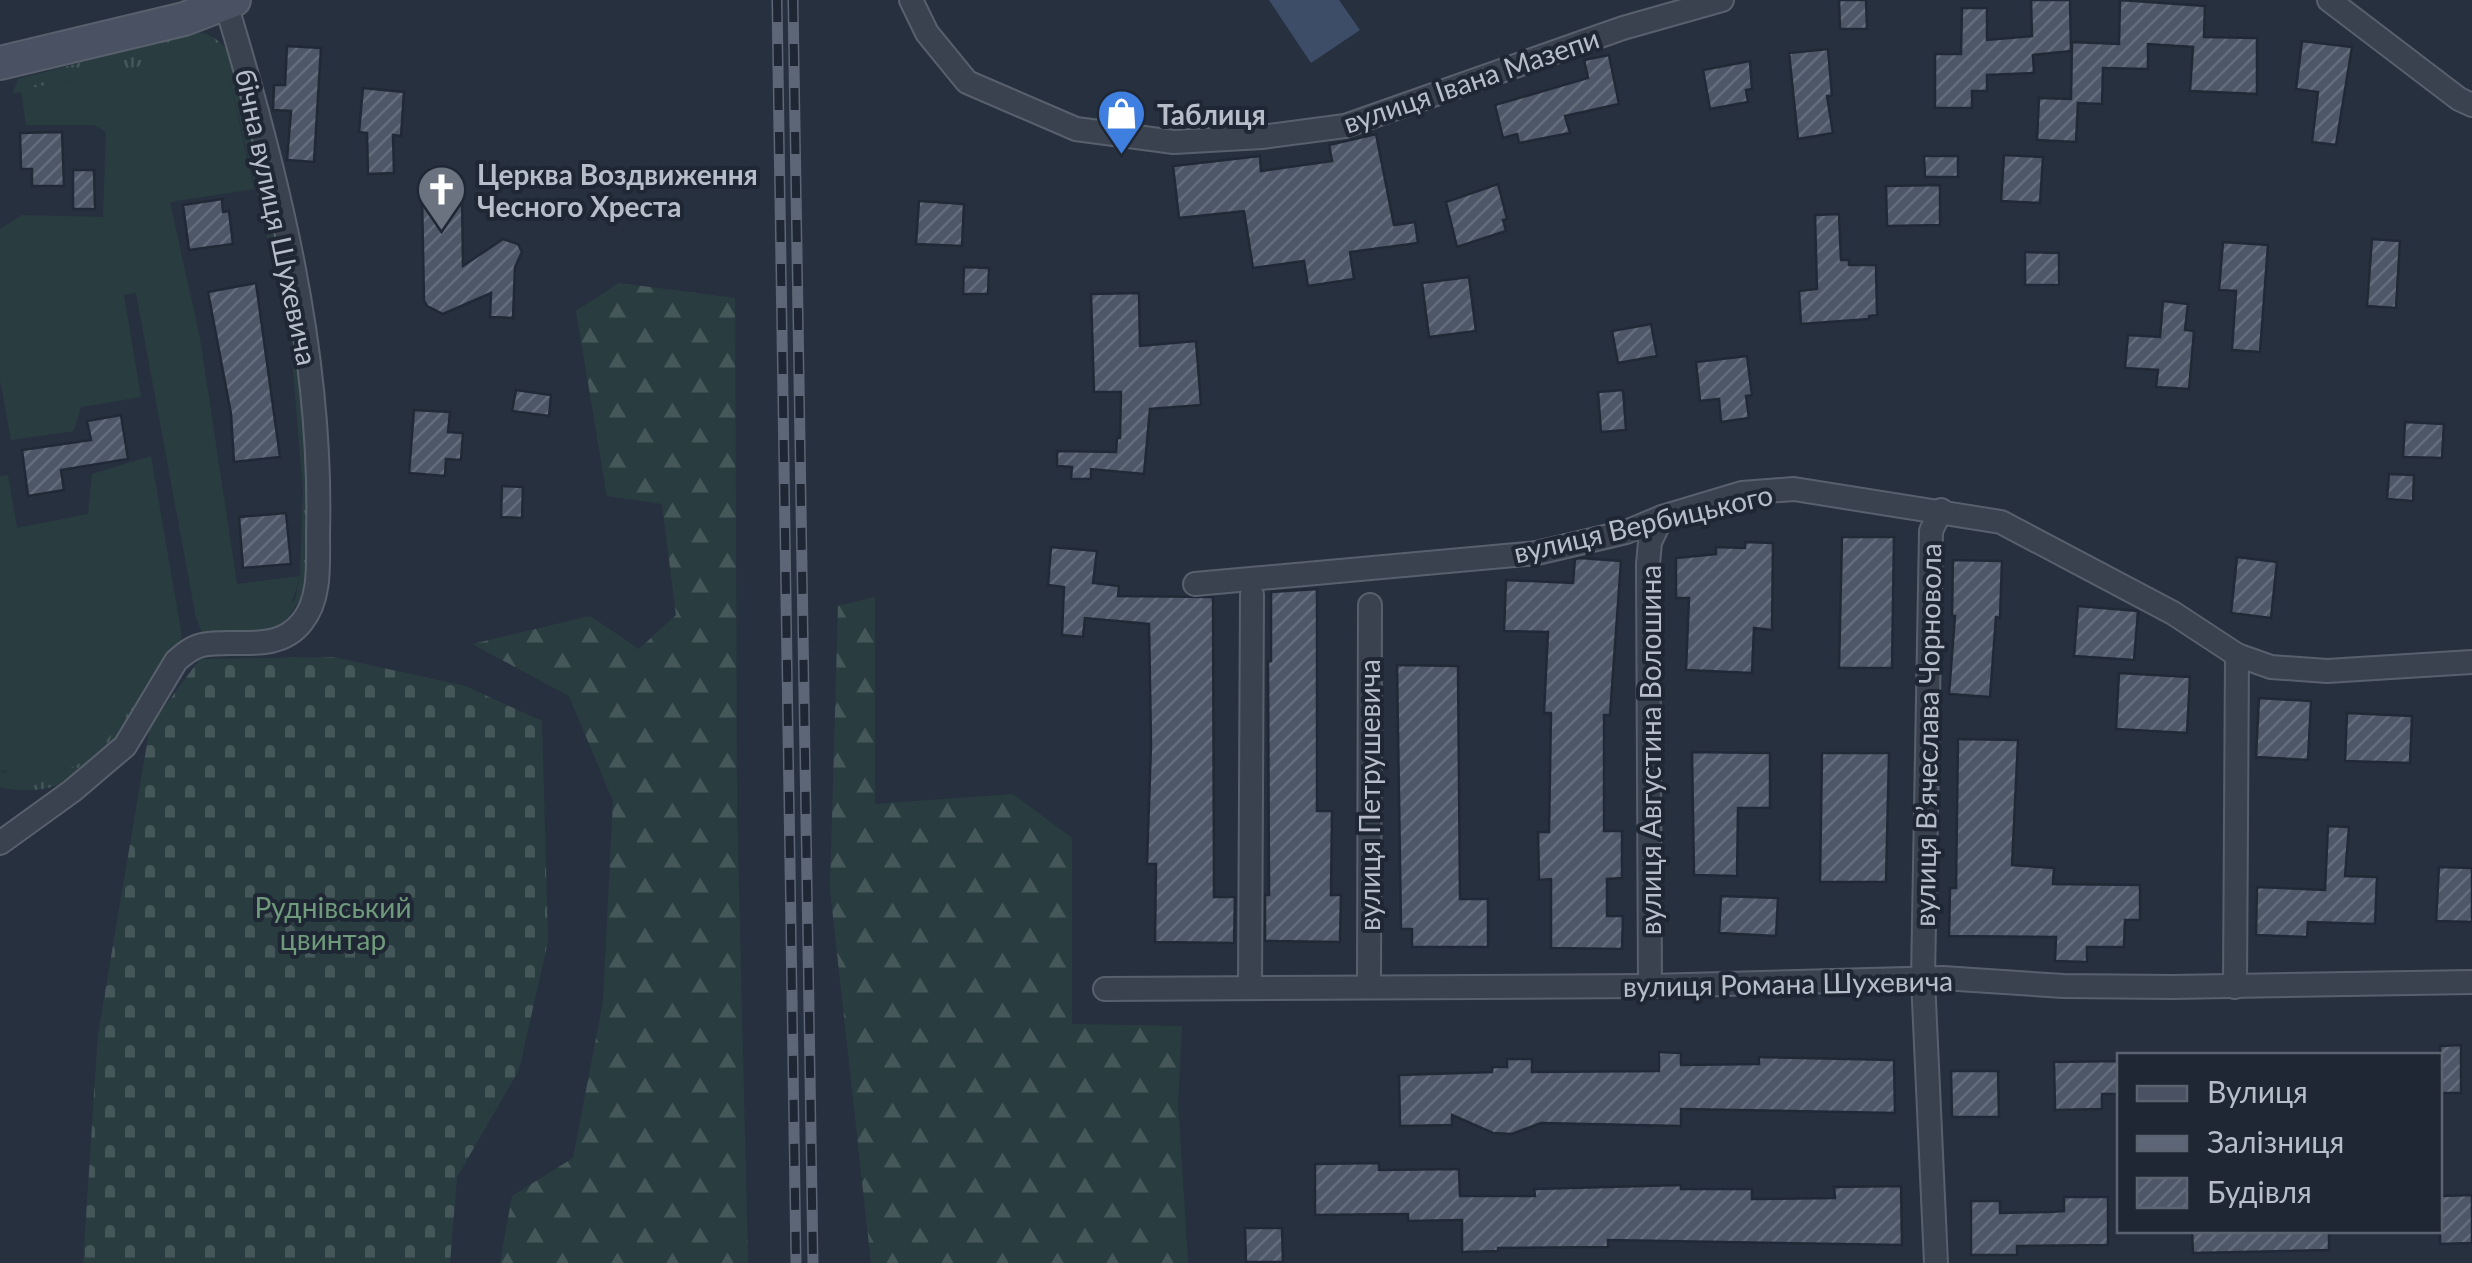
<svg xmlns="http://www.w3.org/2000/svg" width="2472" height="1263" font-family="Lato,sans-serif">
<style>
.grass{fill:url(#grass-tufts)}
.forest{fill:url(#forest-firs)}
.cemetery{fill:url(#cemetery-stones)}
.garden{fill:#293d40}
.water{fill:#3d4d67}
.building{fill:url(#building-hatch);stroke:#222936;stroke-width:2.5}
.lines{fill:none;stroke-linecap:round;stroke-linejoin:round}
.minor-casing{stroke:#59606d;stroke-width:26}
.secondary-casing{stroke:#59606d;stroke-width:36}
.minor{stroke:#3b424f;stroke-width:22}
.secondary{stroke:#495162;stroke-width:32}
.rail-casing{stroke:#5d6676;stroke-width:11}
.rail{stroke:#202734;stroke-width:8;stroke-dasharray:22;stroke-linecap:butt}
.labels{text-anchor:middle;dominant-baseline:central;stroke-width:8;stroke-linejoin:round;paint-order:stroke}
.street-label{font-size:28px;fill:#b7beca;stroke:#202734}
.poi-label{font-size:28px;font-weight:bold;fill:#b7beca;stroke:#202734;text-anchor:start}
.park-label{font-size:28px;fill:#6f9a7b;stroke:#202734}
</style>
<defs>
<pattern id="grass-tufts" width="24" height="20" patternUnits="userSpaceOnUse" patternTransform="scale(2.5)"><rect width="24" height="20" fill="#293d40"/><path d="M3 7l-1-3M5 7V3M7 7l1-3M15 17l-1-3M17 17v-4M19 17l1-3" fill="none" stroke="#46575a"/></pattern>
<pattern id="forest-firs" width="22" height="20" patternUnits="userSpaceOnUse" patternTransform="scale(2.5)"><rect width="22" height="20" fill="#293d40"/><path d="M5 1l3.5 6h-7zM16 11l3.5 6h-7z" fill="#46575a"/></pattern>
<pattern id="cemetery-stones" width="16" height="16" patternUnits="userSpaceOnUse" patternTransform="scale(2.5)"><rect width="16" height="16" fill="#293d40"/><path d="M2 7V4a2 2 0 0 1 4 0v3zM10 15v-3a2 2 0 0 1 4 0v3z" fill="#46575a"/></pattern>
<pattern id="building-hatch" width="6" height="6" patternUnits="userSpaceOnUse" patternTransform="scale(2.5)"><rect width="6" height="6" fill="#4d5768"/><path d="M-1 1l2-2M0 6l6-6M5 7l2-2" fill="none" stroke="#646d7c"/></pattern>
</defs>
<rect width="100%" height="100%" fill="#27303f"/>
<g class="grass">
<path d="M198,32C224,37 232,56 241,78L292,293L312,489L309,577L303,594L285,622L259,636L241,639L295,600L300,576L303,490L290,333L228,72L13,93L18,79Z"/>
<path d="M174,653C134,716 91,809 0,787V770L5,773Z"/>
</g>
<g class="forest">
<path d="M619,283L735,298L737,809L748,1263H500L512,1196L573,1158L603,1002L613,801L569,696L472,644L590,616L639,649L676,615L662,504L607,496L576,311Z"/>
<path d="M875,597V804L1013,794L1072,838V1024L1182,1026L1178,1103L1188,1263H871L830,889L838,606Z"/>
</g>
<path class="cemetery" d="M333,657L465,686L542,721L548,941L519,1070L457,1177L450,1263H83L98,1034L150,726L200,659Z"/>
<g class="garden">
<path d="M205,53L228,72L254,189L170,202L200,338L237,584L300,576C287,632 255,641 203,635L196,618L136,293L124,295L141,397L81,407L74,431L11,440L0,380V229L22,215L103,217L106,132L94,125H26L21,90Z"/>
<path d="M151,456L182,637L174,653L93,758L65,770L35,776L0,770V476L8,475L17,528L88,514L92,474Z"/>
</g>
<path class="water" d="M1269,0H1339L1360,30L1311,63Z"/>
<g class="building">
<path d="M1839,0H1866L1867,29H1840Z"/>
<path d="M2031,0H2070L2071,51L2033,55L2034,73L1987,75V91H1972V108H1935V54H1961L1962,8H1987V40L2032,36Z"/>
<path d="M2120,0L2205,6L2204,37L2257,38V94L2190,91L2193,47L2148,44V69L2103,68L2102,104L2078,103L2076,142L2037,140L2039,98L2071,99L2072,42L2119,44Z"/>
<path d="M2302,41L2352,47L2336,145L2312,142L2318,92L2296,89Z"/>
<path d="M287,46L321,48L314,162L287,160L291,111L273,110L274,85H285Z"/>
<path d="M1828,49L1832,96H1827L1833,133L1798,139L1789,53Z"/>
<path d="M1609,55L1619,104L1565,116L1570,133L1519,143L1517,134L1503,138L1495,105L1588,78L1584,60Z"/>
<path d="M1750,61L1752,89L1746,90L1748,102L1710,109L1703,70Z"/>
<path d="M363,88L404,92L401,136L393,135L394,173L368,174L367,133L359,132Z"/>
<path d="M62,132L64,186H32V169H21L20,133Z"/>
<path d="M1376,134L1394,225L1415,222L1418,243L1350,252L1354,279L1308,286L1304,261L1253,268L1244,211L1179,218L1173,166L1260,156L1261,171L1332,161L1329,145Z"/>
<path d="M2004,155L2043,157L2040,203L2001,201Z"/>
<path d="M1924,156H1958V177H1925Z"/>
<path d="M73,170H94L95,209H73Z"/>
<path d="M1498,184L1507,219L1503,220L1506,231L1457,247L1446,202Z"/>
<path d="M1940,185V225L1887,226L1886,186Z"/>
<path d="M422,196H462L463,266L503,239L518,244L522,252L515,267L513,318L490,317L491,293L443,314L427,306L424,301Z"/>
<path d="M222,199L223,212L229,211L233,244L189,250L183,205Z"/>
<path d="M919,201L964,204L962,246L916,244Z"/>
<path d="M1839,214L1841,260H1849V265H1876L1877,315L1869,316V319L1801,324L1799,291L1817,289L1815,215Z"/>
<path d="M2372,239L2400,241L2396,308L2367,306Z"/>
<path d="M2223,242L2268,245L2260,352L2232,350L2236,291L2219,290Z"/>
<path d="M2025,252L2059,253V285H2025Z"/>
<path d="M964,267L989,268L988,294H963Z"/>
<path d="M1469,277L1476,331L1429,337L1422,283Z"/>
<path d="M256,283L280,457L234,462L231,414L208,292Z"/>
<path d="M1139,293L1140,346L1196,341L1201,405L1150,409L1144,474L1091,469V479H1071L1072,467L1057,466V451L1116,452L1117,438H1120L1121,392H1094L1091,294Z"/>
<path d="M2163,301L2188,304L2185,330L2194,331L2189,389L2156,387L2158,370L2125,368L2128,335L2160,337Z"/>
<path d="M1651,324L1657,356L1618,363L1612,331Z"/>
<path d="M1747,356L1752,395L1746,396L1749,418L1721,422L1719,399L1700,401L1696,362Z"/>
<path d="M516,390L551,395L549,416L512,411Z"/>
<path d="M1623,390L1626,430L1601,432L1598,392Z"/>
<path d="M414,410L450,412L448,432L463,433L461,460L446,459L445,476L409,473Z"/>
<path d="M121,415L128,459L61,470L64,490L28,496L22,450L91,440L87,421Z"/>
<path d="M2405,422L2444,424L2442,458L2403,457Z"/>
<path d="M2389,474L2414,475L2413,501L2387,499Z"/>
<path d="M502,486L523,487L522,518L501,517Z"/>
<path d="M286,513L291,564L243,568L239,517Z"/>
<path d="M1842,537H1894L1892,668H1839Z"/>
<path d="M1745,542L1773,543L1772,630L1754,628L1752,673L1686,670L1689,598H1676V558L1716,554V547L1745,548Z"/>
<path d="M1051,547L1097,551L1093,583L1119,586L1118,596L1213,597L1214,897H1235L1234,943L1155,942L1156,864H1147L1151,744L1149,624L1085,618L1083,637L1062,635L1064,587L1048,585Z"/>
<path d="M2237,557L2277,562L2271,618L2231,613Z"/>
<path d="M1580,558L1621,561L1610,715H1604V831H1622V878L1607,879V916H1623L1622,949L1551,948V879L1539,880L1538,832H1549L1551,713H1544L1548,632L1504,631L1506,580L1573,583L1575,559Z"/>
<path d="M1953,560L2002,561L2000,618L1996,617L1990,697L1949,694L1955,616H1952Z"/>
<path d="M1317,589V811H1332L1331,895H1341L1340,942L1265,941V895H1269L1268,661H1271V592Z"/>
<path d="M2078,606L2138,611L2134,660L2074,656Z"/>
<path d="M1397,665L1458,666L1460,899H1488V947H1412V929H1401Z"/>
<path d="M2119,673L2190,677L2187,733L2116,729Z"/>
<path d="M2259,698L2311,701L2308,760L2256,757Z"/>
<path d="M2347,713L2412,716L2410,763L2345,761Z"/>
<path d="M1958,739L2018,740L2012,865L2054,868L2053,884L2140,885V920H2125L2124,947H2087V962L2055,961L2056,937L1949,936L1950,888H1956Z"/>
<path d="M1692,752L1770,753V808H1738L1737,876L1694,875Z"/>
<path d="M1822,753H1889L1886,882H1820Z"/>
<path d="M2328,826L2349,827L2345,876L2377,877L2375,924L2308,922L2307,937L2256,935L2257,887L2325,890Z"/>
<path d="M2439,867L2472,868V922L2436,921Z"/>
<path d="M1721,896L1778,898L1776,936L1719,933Z"/>
<path d="M2461,1045V1093H2440V1046Z"/>
<path d="M1659,1052L1681,1053V1065L1759,1064V1057L1894,1060L1895,1113L1681,1109V1126L1541,1123L1512,1134L1493,1133L1452,1115V1125L1400,1126L1399,1075L1492,1072V1067H1507V1059H1532V1072L1659,1071Z"/>
<path d="M2120,1061V1094H2102V1109L2055,1110L2054,1062Z"/>
<path d="M1951,1071H1998L1999,1117H1952Z"/>
<path d="M1379,1163V1170L1459,1169L1460,1196H1535L1534,1189L1681,1185V1189H1752V1199L1835,1198L1834,1187L1901,1186L1902,1245L1608,1240V1247L1498,1248V1251L1462,1252V1220L1408,1221V1214L1315,1215V1164Z"/>
<path d="M2472,1195V1243L2440,1244V1196Z"/>
<path d="M2064,1197H2108V1245L2017,1246V1255H1971V1201H2000V1213L2049,1212L2064,1211Z"/>
<path d="M1245,1228H1282L1283,1262H1246Z"/>
<path d="M2192,1230H2329V1250L2193,1253Z"/>
</g>
<g class="lines">
<defs>
<g id="minor">
<path d="M911,0L927,33L967,82L1076,129L1174,142L1262,137L1345,126L1623,28L1722,0"/>
<path d="M2329,0L2459,99L2472,105"/>
<path d="M1195,584L1537,553L1626,532L1662,517L1742,493L1794,489L2001,522L2173,613L2237,655L2271,667L2327,671L2472,662"/>
<path d="M0,843L72,791L125,746L176,661C184,654 192,647 202,645C235,638 277,654 302,622C321,599 318,563 318,534C323,355 278,175 226,4"/>
<path d="M1369,986L1370,605"/>
<path d="M1650,986L1648,564L1650,542L1662,517"/>
<path d="M1250,987L1252,595"/>
<path d="M2235,987L2237,655"/>
<path d="M1105,989L1650,986L1943,978L2063,986L2172,987L2472,982"/>
<path d="M1936,1263L1923,979L1931,531L1941,510"/>
</g>
<path id="secondary" d="M0,63L184,19L234,0"/>
</defs>
<use href="#minor" class="minor-casing"/>
<use href="#secondary" class="secondary-casing"/>
<use href="#minor" class="minor"/>
<use href="#secondary" class="secondary"/>
<defs>
<g id="rail">
<path d="M777,0L796,1263"/>
<path d="M793,0L813,1263"/>
</g>
</defs>
<use href="#rail" class="rail-casing"/>
<use href="#rail" class="rail"/>
</g>
<defs>
<symbol id="shop-pin" viewBox="-11 -11 22 30"><path d="M0 17L-7.5 6A9.5 9.5 0 1 1 7.5 6Z" fill="#3f7fe0" stroke="#202734"/><path d="M-5-2.5h2.3a2.7 3.5 0 0 1 5.4 0H5L5.5 6h-11ZM-1.5-2.5h3a1.5 2.3 0 0 0-3 0Z" fill="#fff"/></symbol>
<symbol id="church-pin" viewBox="-11 -11 22 30"><path d="M0 17L-7.5 6A9.5 9.5 0 1 1 7.5 6Z" fill="#6b7280" stroke="#202734"/><path d="M-1.2-6h2.4v3.5h3.3v2.4h-3.3V6h-2.4V-.1h-3.3v-2.4h3.3Z" fill="#fff"/></symbol>
</defs>
<g fill-rule="evenodd">
<use href="#shop-pin" x="1094" y="86" width="55" height="75"/>
<use href="#church-pin" x="414" y="162" width="55" height="75"/>
</g>
<g class="labels">
<g class="street-label">
<text transform="translate(1471 80) rotate(-19)">вулиця Івана Мазепи</text>
<text transform="translate(277 217) rotate(78)">бічна вулиця Шухевича</text>
<text transform="translate(1643 523) rotate(-13)">вулиця Вербицького</text>
<text transform="translate(1927 735) rotate(-89)">вулиця Вʼячеслава Чорновола</text>
<text transform="translate(1650 750) rotate(-90)">вулиця Августина Волошина</text>
<text transform="translate(1369 795) rotate(-90)">вулиця Петрушевича</text>
<text transform="translate(1788 983) rotate(-1)">вулиця Романа Шухевича</text>
</g>
<g class="poi-label">
<text x="1157" y="114">Таблиця</text>
<text x="477" y="174">Церква Воздвиження<tspan x="477" dy="32">Чесного Хреста</tspan></text>
</g>
<g class="park-label">
<text x="333" y="907">Руднівський<tspan x="333" dy="32">цвинтар</tspan></text>
</g>
</g>
<rect x="2117" y="1053" width="325" height="180" fill="#202734" stroke="#5c6370" stroke-width="2.5"/>
<rect x="2137" y="1086" width="50" height="15" fill="#495162" stroke="#5c6370" stroke-width="2.5"/>
<text x="2207" y="1103" font-size="30" fill="#b7beca">Вулиця</text>
<rect x="2137" y="1136" width="50" height="15" fill="#5d6676" stroke="#5c6370" stroke-width="2.5"/>
<text x="2207" y="1153" font-size="30" fill="#b7beca">Залізниця</text>
<rect x="2137" y="1178" width="50" height="30" fill="url(#building-hatch)" stroke="#5c6370" stroke-width="2.5"/>
<text x="2207" y="1203" font-size="30" fill="#b7beca">Будівля</text>
</svg>
